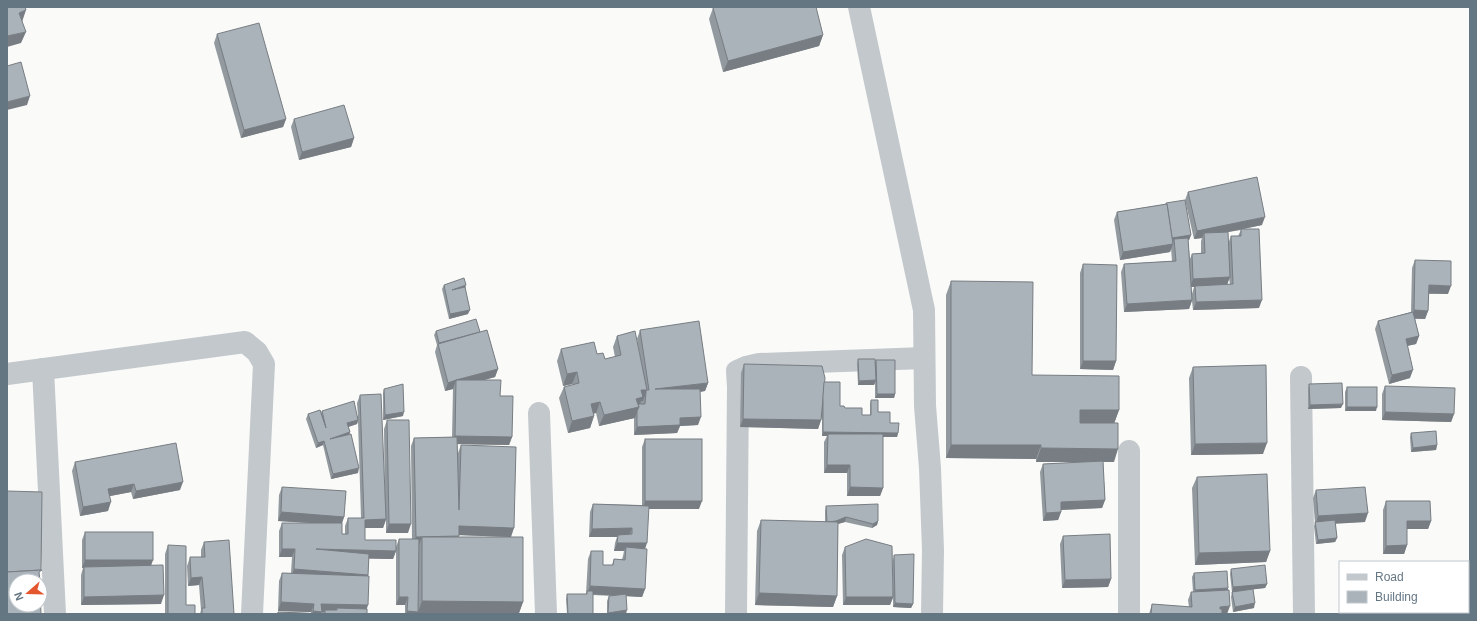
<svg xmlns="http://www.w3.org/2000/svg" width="1477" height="621" font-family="Arial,sans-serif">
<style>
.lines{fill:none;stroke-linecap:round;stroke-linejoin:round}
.minor{stroke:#c3c8cc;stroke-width:22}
.wall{fill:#929a9f;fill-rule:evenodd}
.shaded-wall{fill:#777d82}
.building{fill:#aab3b9;stroke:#777d82}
</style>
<rect width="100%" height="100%" fill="#fafaf8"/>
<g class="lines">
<g class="minor">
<path d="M859,7L924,310L925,406L930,468L933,550L932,614"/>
<path d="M43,369L55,614"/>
<path d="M7,374L245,342L257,352L264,364L252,614"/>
<path d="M1301,377L1304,614"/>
<path d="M539,413L546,614"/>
<path d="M736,614L738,387L737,371L746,367L759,364L924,358"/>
<path d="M1129,614V451"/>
</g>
</g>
<g class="wall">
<path d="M713,8L823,35L819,46L723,72L709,19Z"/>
<path d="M217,34L286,119L283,127L241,138L214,43Z"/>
<path d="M294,119L354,138L351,147L299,160L291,127Z"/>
<path d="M1188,192L1262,225L1243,229L1259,308L1193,310L1192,301L1189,309L1124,312L1121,272L1124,264L1172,261L1171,248L1170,252L1120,260L1114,220L1117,212L1166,204V203L1191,235L1189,240H1188L1190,259L1192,254L1201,253V241L1202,238L1194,239L1185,200ZM1241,230L1238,236H1231L1228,244V232ZM1229,278L1230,284L1227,285ZM1191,287H1194L1192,294Z"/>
<path d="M1415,260L1448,294H1429L1428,311L1425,319H1415L1419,336L1416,344L1407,346L1410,378L1389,384L1375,329L1378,321L1411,312L1412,268Z"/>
<path d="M1083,264L1116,361L1113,370L1080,369V273Z"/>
<path d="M951,281L1032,375L1119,410L1114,423V462H1103L1105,500L1102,508L1061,510V512L1058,520L1043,521L1040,472L1043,464L1083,462H1036V459L946,458V295Z"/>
<path d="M444,285L465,288L468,314L449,319L442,289Z"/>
<path d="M640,330L708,383L705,391L700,392L698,425L680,426L677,433L634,435V418L599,426L596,413L593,414L594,416L590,428L568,433L559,398L564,387L573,385L572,384L563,386L557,361L561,349L597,354L605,359L615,357L613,347L617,336L641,361L637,339Z"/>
<path d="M436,331L480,332L498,369L495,377L484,380L500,396L512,437L509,445L457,444L458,453L461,445L511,537L459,535V537L523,602L519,613H418V614H405V605H396V551L393,559L369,558L368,576L367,614H277L278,612L311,613V612L278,611L279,581L282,573H291L292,557H279V531L282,523H315L278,521L279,495L282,487L344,517L342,524V534H345V526L348,518H361L358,421L357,424L348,427L350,432L349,434L358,473L331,479L323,445L316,448L306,419L308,414L321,413L322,411L358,416L357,403L360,395L385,508L384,429L387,420L408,533H386V520L383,528H365V540L396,547L399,539H412L411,446L414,438L452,437L453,389L445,391L435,352L437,345L434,335Z"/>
<path d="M858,359L875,363L876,360L895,394L894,398H875V383L874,385H858L857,364Z"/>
<path d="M744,364L824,382L840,406L862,415H870V404L871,400L878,412L890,423L898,433L897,437H883V488L880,496H847V473H824V442L827,436H822V417L818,429L740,427L741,373Z"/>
<path d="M1193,367L1263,454L1191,455L1189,378Z"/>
<path d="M1309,384L1341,408L1308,409V389Z"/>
<path d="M1385,386L1454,414L1451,422L1382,420V394Z"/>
<path d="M1347,387L1376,411H1345V392Z"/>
<path d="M384,389L403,416L383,420V393Z"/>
<path d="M1411,433L1437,445L1436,450L1411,452L1410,437Z"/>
<path d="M645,439L699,509H648L645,549V589L642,597L626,596V614H607V601L609,596H613L593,595V614H567L566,599L567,594H586L588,559L591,551L603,565H612L614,559H622L623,556L624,551H614L615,543L617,537H589L590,512L593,504L642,505V447Z"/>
<path d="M75,462L180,490L133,499L131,492L110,496L108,511L80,516L72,471Z"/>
<path d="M1197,477L1270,551L1266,562L1195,565L1192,488Z"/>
<path d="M1316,490L1365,522L1335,523L1337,538L1335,542L1316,544L1314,526L1315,523L1313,498Z"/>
<path d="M1386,501L1431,521L1428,529H1407V545L1404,554H1383V510Z"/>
<path d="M826,506L878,521L877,525L872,528L845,522L838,524L837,596L833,607L755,605L757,531L761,520L825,522V511Z"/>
<path d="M85,532L151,565L161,604L81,605V575L83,568H82V540Z"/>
<path d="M1063,536L1111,579L1108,587L1062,588L1060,544Z"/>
<path d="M204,542L234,614H200L201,610L199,585L188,586L187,566L190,557H201V550Z"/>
<path d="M168,545L186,605L195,614H165V554Z"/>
<path d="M845,547L893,592V560L894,555L913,604L911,608L893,607V598L890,605H843L842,555Z"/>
<path d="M1231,569L1267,584L1265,588L1253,589L1254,608L1233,612L1231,597L1232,592L1243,591L1232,592L1230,574Z"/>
<path d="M1194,573L1228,588V590L1227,614H1149L1152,604L1189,607L1188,600L1191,592H1193L1192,577Z"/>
</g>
<g class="shaded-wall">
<path d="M26,10L22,22L19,13Z"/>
<path d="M26,32L21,43L7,47V36Z"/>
<path d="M823,35L819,46L723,72L728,61Z"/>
<path d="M30,96L27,105L7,110V102Z"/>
<path d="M286,119L283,127L241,138L244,130Z"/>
<path d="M354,138L351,147L299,160L302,152Z"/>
<path d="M1265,217L1262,225L1204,237V233L1202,238L1194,239L1197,231Z"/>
<path d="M1191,235L1189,240L1175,242L1174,239L1173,242L1170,243L1172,238Z"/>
<path d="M1173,244L1170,252L1120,260L1123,252Z"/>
<path d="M1230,277L1227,285L1190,287L1193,279Z"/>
<path d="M466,285L465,289L452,290Z"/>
<path d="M1429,285L1451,286L1448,294L1426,293Z"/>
<path d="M1192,300L1189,309L1124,312L1127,304Z"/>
<path d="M1262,300L1259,308L1193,310L1196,302Z"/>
<path d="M470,310L468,314L449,319L450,314Z"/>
<path d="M1414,310L1428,311L1425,319L1411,318Z"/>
<path d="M1419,336L1416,344L1402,347L1406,339Z"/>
<path d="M1083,361H1116L1113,370L1080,369Z"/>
<path d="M498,369L495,377L456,388V380Z"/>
<path d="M1413,370L1410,378L1389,384L1392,375Z"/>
<path d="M577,372L572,384L563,386L567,374Z"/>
<path d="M456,380L453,389L445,391L448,383Z"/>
<path d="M876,380L874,385H858L859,381Z"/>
<path d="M708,383L705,391L652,398L655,389Z"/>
<path d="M641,390H647L643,401H641L635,418L599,426L604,415L636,399Z"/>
<path d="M877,394H895L894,398H875Z"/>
<path d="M600,402L596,413L587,415L591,404Z"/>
<path d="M1343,404L1341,408L1308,409L1310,405Z"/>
<path d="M1347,407H1377L1376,411H1345Z"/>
<path d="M1080,410H1119L1114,424H1075Z"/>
<path d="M404,412L403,416L383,420L385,415Z"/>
<path d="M1385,412L1454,414L1451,422L1382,420Z"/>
<path d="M594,416L590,428L568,433L572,421Z"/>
<path d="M701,417L698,425L680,426L677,433L634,435L637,427L680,418Z"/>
<path d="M743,419L821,420L818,429L740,427Z"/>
<path d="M358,420L357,424L345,428L347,423Z"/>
<path d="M350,432L349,436L330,439Z"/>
<path d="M823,432L898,433L897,437L827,436L828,434L827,436H822Z"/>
<path d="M455,436L512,437L509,445L452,444Z"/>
<path d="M324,441L323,445L316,448L318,443Z"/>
<path d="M1267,443L1263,454L1191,455L1195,444Z"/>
<path d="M951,445H1041L1036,459L946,458Z"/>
<path d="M1437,445L1436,450L1411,452L1413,448Z"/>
<path d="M1041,448L1118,449L1114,462H1036Z"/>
<path d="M827,465H850L847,473H824Z"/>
<path d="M359,468L358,473L331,479L333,474Z"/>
<path d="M183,482L180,490L133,499L136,491Z"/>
<path d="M134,484L131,492L105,497L108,489Z"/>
<path d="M850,487L883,488L880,496H847Z"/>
<path d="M1105,500L1102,508L1058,510L1061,502Z"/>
<path d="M645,501H702L699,509H642Z"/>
<path d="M111,502L108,511L80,516L83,507Z"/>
<path d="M281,512L344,517L341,525L278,521Z"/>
<path d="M1061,512L1058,520L1043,521L1046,513Z"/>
<path d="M1368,513L1365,522L1316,525V523L1318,516Z"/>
<path d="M846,517L845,522L834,525L827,522Z"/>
<path d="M386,519L383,528H362L365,520Z"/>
<path d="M878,521L877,525L872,528L873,524Z"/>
<path d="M1407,521H1431L1428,529H1404Z"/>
<path d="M389,524H411L408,533H386Z"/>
<path d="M459,526L514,528L511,537L456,535Z"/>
<path d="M632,528L629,536L618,535L617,537H589L592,529Z"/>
<path d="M459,536L422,537L419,545H412L416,537Z"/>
<path d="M1337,538L1335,542L1316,544L1318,540Z"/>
<path d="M617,543H647L644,552L626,547L624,551H614Z"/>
<path d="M1407,545L1404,554H1383L1386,546Z"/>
<path d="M282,549H295L292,557H279Z"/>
<path d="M316,549L396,551L393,559L313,558Z"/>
<path d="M1270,551L1266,562L1195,565L1199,553Z"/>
<path d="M85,560H153L150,569L84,567L83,568H82Z"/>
<path d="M294,569L368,575L365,583L291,578Z"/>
<path d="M202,577L199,585L188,586L191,578Z"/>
<path d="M1111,579L1108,587L1062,588L1065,580Z"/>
<path d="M1267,584L1265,588L1232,592L1233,587Z"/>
<path d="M590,586L645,589L642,597L587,594Z"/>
<path d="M1228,588L1227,592L1194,595L1195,590Z"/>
<path d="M759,593L837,596L833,607L755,605Z"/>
<path d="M164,595L161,604L81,605L84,597Z"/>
<path d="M399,597H408L405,605H396Z"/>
<path d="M846,597H893L890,605H843Z"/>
<path d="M422,601L523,602L519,613H418V614H406L407,611L418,612Z"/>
<path d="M281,602L314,604L311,612L278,611Z"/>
<path d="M895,603L913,604L911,608L893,607Z"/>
<path d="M1255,603L1254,608L1233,612L1235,607Z"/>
<path d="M321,604L368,605L365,613L337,610V608L335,612L325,610L324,612H321V614H312L313,611Z"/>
<path d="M1230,606L1227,614H1217L1220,607Z"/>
<path d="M627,610L626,614H608V613Z"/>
</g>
<g class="building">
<path d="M7,7H25L26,10L19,13L26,32L7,36Z"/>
<path d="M716,7H816L823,35L728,61L713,8Z"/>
<path d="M259,23L286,119L244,130L217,34Z"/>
<path d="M21,62L30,96L7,102V66Z"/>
<path d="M344,105L354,138L302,152L294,119Z"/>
<path d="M1257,177L1265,217L1197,231L1188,192Z"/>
<path d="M1185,200L1191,235L1172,238L1167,204H1166V203Z"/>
<path d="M1167,204L1173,244L1123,252L1117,212Z"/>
<path d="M1241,229H1259L1262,300L1196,302L1195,286L1233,284L1231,236H1241Z"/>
<path d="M1228,232L1230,277L1193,279L1192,254L1205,253L1204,233Z"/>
<path d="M1188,238L1192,300L1127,304L1124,264L1176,261L1174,239Z"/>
<path d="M1415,260L1451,261V286L1429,285L1428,311L1414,310Z"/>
<path d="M1083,264L1117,265L1116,361H1083Z"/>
<path d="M464,278L466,285L452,290L465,287L470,310L450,314L444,285Z"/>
<path d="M951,281L1033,282L1032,375L1119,376V410H1080V423H1118V449L1041,448V445H951Z"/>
<path d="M1413,312L1419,336L1406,339L1413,370L1392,375L1378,321Z"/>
<path d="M476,319L480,332L439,343L436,331Z"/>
<path d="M699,321L708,383L655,389H700L701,417L680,418V425L637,427V411L639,407L638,404H645L646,392V390H649L640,330Z"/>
<path d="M487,330L498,369L456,380H501L500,396H513L512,437L455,436L456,380L448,383L438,344Z"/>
<path d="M635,331L647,390H641L643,397L636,399L639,407L604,415L600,402L591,404L594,416L572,421L564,387L579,383L577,372L567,374L561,349L594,342L597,354L603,353L605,359L621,355L617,336Z"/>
<path d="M858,359H875L876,380L859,381Z"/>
<path d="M876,360H895V394H877Z"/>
<path d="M744,364L822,366L825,378L821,420L743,419Z"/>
<path d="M1266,365L1267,443L1195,444L1193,367Z"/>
<path d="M824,382H840V406H844L845,408H862V415H871V400H878V412H890V423H899L898,433L823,432V396Z"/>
<path d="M1342,383L1343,404L1310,405L1309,384Z"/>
<path d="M403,384L404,412L385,415L384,389Z"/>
<path d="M1385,386L1455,388L1454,414L1385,412Z"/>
<rect x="1347" y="387" width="30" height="20"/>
<path d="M381,394L386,519L365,520V540H396V551L316,549L369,554L368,575L294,569L295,549H282V523H342V534H348V518H364L360,395Z"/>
<path d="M354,401L358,420L347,423L350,432L330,439L351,434L359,468L333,474L324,441L318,443L308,414L320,410L326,428L322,411Z"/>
<path d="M387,420H409L411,524H389Z"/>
<path d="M1436,431L1437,445L1413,448L1411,433Z"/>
<path d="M828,434H883V488L850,487V465H827Z"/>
<path d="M457,437L459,510L461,445L516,447L514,528L459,526V536L416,537L414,438Z"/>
<rect x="645" y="439" width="57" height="62"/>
<path d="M176,443L183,482L136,491L134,484L108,489L111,502L83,507L75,462Z"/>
<path d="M1103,461L1105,500L1061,502V512L1046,513L1043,464Z"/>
<path d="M1267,474L1270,551L1199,553L1197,477Z"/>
<path d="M282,487L346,491L344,517L281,512Z"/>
<path d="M1365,487L1368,513L1318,516L1316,490Z"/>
<path d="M7,491L42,492L41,570L7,572Z"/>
<path d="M1386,501H1430L1431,521H1407V545L1386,546Z"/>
<path d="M593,504L649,506L647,543H617L618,535L632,534V528L592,529Z"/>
<path d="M878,504V521L873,524L846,517L836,521L827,522L826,506Z"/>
<path d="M761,520L838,522L837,596L759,593Z"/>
<path d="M1335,520L1337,538L1318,540L1315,522Z"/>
<rect x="85" y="532" width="68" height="28"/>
<path d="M1110,534L1111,579L1065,580L1063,536Z"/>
<path d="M422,537H523V602L422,601Z"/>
<path d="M399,539H419L418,612L407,611L408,597H399Z"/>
<path d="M866,539L892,546L893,597H846L845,547Z"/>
<path d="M229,540L234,614H202V608H205L202,577L191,578L190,557H205L204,542Z"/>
<path d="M168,545L186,546V605H195V614H168Z"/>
<path d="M626,547L647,549L645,589L590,586L591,551H603V565H613L614,559L625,560Z"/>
<path d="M914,554L913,604L895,603L894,555Z"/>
<path d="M163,565L164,595L84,597V567Z"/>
<path d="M1265,565L1267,584L1233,587L1231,569Z"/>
<path d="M42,570L39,572L40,581H16V605H40V588L41,614H7V572Z"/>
<path d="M1227,571L1228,588L1195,590L1194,573Z"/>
<path d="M282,573L369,576L368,605L321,604L322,612L313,611L314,604L281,602Z"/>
<path d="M1253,589L1255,603L1235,607L1232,592Z"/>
<path d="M1229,590L1230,606L1220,607V609H1222V614H1151L1152,604L1192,607L1191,592Z"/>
<path d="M587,591H593V614H568L567,594H587Z"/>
<path d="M626,594L627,610L608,613L609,596Z"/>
<path d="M337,608L367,609V614H278V612L325,614V610H337Z"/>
<rect x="1385" y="612" width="19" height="2"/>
</g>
<rect width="1477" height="621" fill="none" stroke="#657683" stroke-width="16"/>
<rect x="1339" y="561" width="130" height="52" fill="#ffffff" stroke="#c1c8cd"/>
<rect x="1347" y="574" width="20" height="6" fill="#c3c8cc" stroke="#c1c8cd"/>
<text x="1375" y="581" font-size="12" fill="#657683">Road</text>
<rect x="1347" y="591" width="20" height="12" fill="#aab3b9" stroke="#c1c8cd"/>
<text x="1375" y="601" font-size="12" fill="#657683">Building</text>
<g transform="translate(28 593) rotate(250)"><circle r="19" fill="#ffffff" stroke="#c1c8cd"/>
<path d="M0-3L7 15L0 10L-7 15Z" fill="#e4572e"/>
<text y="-6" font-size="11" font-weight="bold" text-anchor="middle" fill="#657683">N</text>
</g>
</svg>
